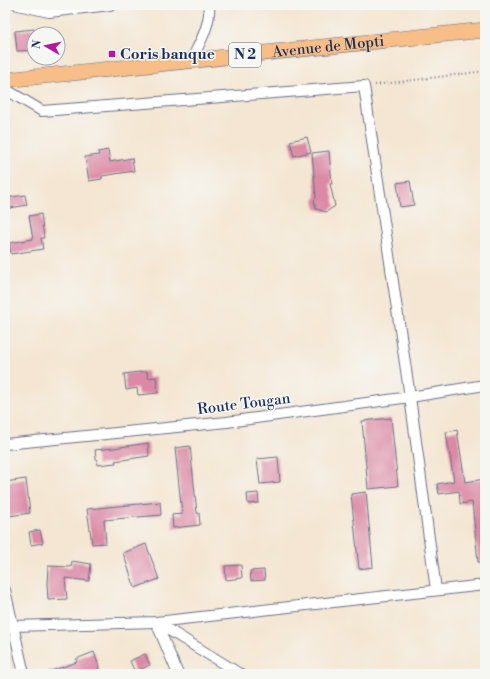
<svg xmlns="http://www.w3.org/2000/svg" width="490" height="679" font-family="'Libre Bodoni',serif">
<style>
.building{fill:#db89a5}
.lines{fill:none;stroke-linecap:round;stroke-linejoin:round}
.minor-casing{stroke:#676f87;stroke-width:12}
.primary-casing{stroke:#676f87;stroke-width:16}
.path{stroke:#676f87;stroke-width:2;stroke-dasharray:1 3;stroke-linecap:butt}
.minor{stroke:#fff;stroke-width:10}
.primary{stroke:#f7be88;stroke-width:15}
.poi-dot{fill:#b5179e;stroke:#f6f6f2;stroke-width:1.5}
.labels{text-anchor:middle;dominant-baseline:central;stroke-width:3;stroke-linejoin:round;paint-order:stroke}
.shield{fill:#f6f6f2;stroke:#5d6b8a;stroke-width:1}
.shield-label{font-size:14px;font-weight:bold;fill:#1b2f5e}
.street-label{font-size:15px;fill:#1b2f5e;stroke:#f6f6f2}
.poi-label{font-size:15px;font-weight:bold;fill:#1b2f5e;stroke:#f6f6f2;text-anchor:start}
</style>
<rect width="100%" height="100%" fill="#f6f6f2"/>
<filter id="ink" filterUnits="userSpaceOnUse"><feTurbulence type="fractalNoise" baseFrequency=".025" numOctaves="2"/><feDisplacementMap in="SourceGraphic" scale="8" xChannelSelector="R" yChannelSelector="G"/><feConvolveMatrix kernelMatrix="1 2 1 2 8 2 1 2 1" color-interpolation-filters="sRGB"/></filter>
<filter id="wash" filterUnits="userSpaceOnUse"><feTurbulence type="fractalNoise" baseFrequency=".012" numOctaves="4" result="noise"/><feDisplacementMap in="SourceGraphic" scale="16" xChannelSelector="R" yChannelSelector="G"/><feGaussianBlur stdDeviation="0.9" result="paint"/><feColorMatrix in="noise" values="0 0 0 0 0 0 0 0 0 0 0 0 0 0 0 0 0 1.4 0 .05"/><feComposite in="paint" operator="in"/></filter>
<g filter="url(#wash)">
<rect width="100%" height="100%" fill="#f4e6d2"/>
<g id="blocks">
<g class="building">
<path d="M34,29V50L17,51L15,31Z"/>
<path d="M307,137L311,152L294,156L290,141Z"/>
<path d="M108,150L110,162L132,158L134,171L102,176V179L89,181L85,157L99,155L98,152Z"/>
<path d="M329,151L332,184H330L335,206L326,212L316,209L314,200L316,198L312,153Z"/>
<path d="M410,181L414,205L400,207L397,183Z"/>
<path d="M25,195L27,205L5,209V198Z"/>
<path d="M41,214L44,238H41L43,249L11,254L9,243L33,239L29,216Z"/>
<path d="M147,371L148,378L156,377L158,393L138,395L137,388L126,390L124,374Z"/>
<path d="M391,418L398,486L368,489L362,421Z"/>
<path d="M457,430L465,482L485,479V562H478L472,502L460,504L459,491L439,494L437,484L454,481L446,432Z"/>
<path d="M148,443L149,456L115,461L116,463L97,465L95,450L114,448Z"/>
<path d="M190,446L197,513H199L200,525L173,528L172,515L182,514L175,448Z"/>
<path d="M278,457L280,482L260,484L257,459Z"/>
<path d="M26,479L30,513L9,516L5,491V482Z"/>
<path d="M366,492L373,567L359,569L351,494Z"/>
<path d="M258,493L259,503L248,504L247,494Z"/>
<path d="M160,502L161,515L104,520L106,543L92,544L87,509Z"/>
<path d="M40,530L43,543L31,545L29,532Z"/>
<path d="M146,544L159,579L135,588L123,553Z"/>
<path d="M72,561L91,564L89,581L65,578L67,599L48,600L47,584L48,566L71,567Z"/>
<path d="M241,565L242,578L226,580L225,566Z"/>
<path d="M264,570L265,580L251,581L250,571Z"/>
<path d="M94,652L99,667L98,668L101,674H46V673L77,662L76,659Z"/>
<path d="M145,654L150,665L135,672L130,661Z"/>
</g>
</g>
</g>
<g filter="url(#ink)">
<use href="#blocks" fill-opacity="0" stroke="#676f87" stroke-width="1"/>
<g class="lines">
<defs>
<g id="minor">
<path d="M18,5L49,12L110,5"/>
<path d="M191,61C199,44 211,25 209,5"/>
<path d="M5,89L42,111L364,86L410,397L436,590"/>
<path d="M5,444L227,422L410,397L485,385"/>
<path d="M5,590L24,674"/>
<path d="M13,626L156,622L485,585"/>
<path d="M178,674L156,622L240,674"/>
</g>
<g id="primary">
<path id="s1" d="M5,80L485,30"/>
</g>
</defs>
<use href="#minor" class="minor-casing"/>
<use href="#primary" class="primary-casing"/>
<path class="path" d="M375,85L485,71"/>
<use href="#minor" class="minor"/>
<use href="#primary" class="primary"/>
</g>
</g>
<rect class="poi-dot" x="108" y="50" width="8" height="8" rx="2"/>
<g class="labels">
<rect class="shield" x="229" y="43" width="32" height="24" rx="3"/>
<g class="shield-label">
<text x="245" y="55">N 2</text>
</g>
<g class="street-label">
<text stroke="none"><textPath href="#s1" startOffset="325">Avenue de Mopti</textPath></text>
<text transform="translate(244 404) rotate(-7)">Route Tougan</text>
</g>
<g class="poi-label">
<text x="120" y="54">Coris banque</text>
</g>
</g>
<rect width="490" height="679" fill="none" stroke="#f6f6f2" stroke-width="20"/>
<g transform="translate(46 46) rotate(279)"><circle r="19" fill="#f6f6f2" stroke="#9ea6b7"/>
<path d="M0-3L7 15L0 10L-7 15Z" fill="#b5179e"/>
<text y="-6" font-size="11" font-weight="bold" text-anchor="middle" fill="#1b2f5e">N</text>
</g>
</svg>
